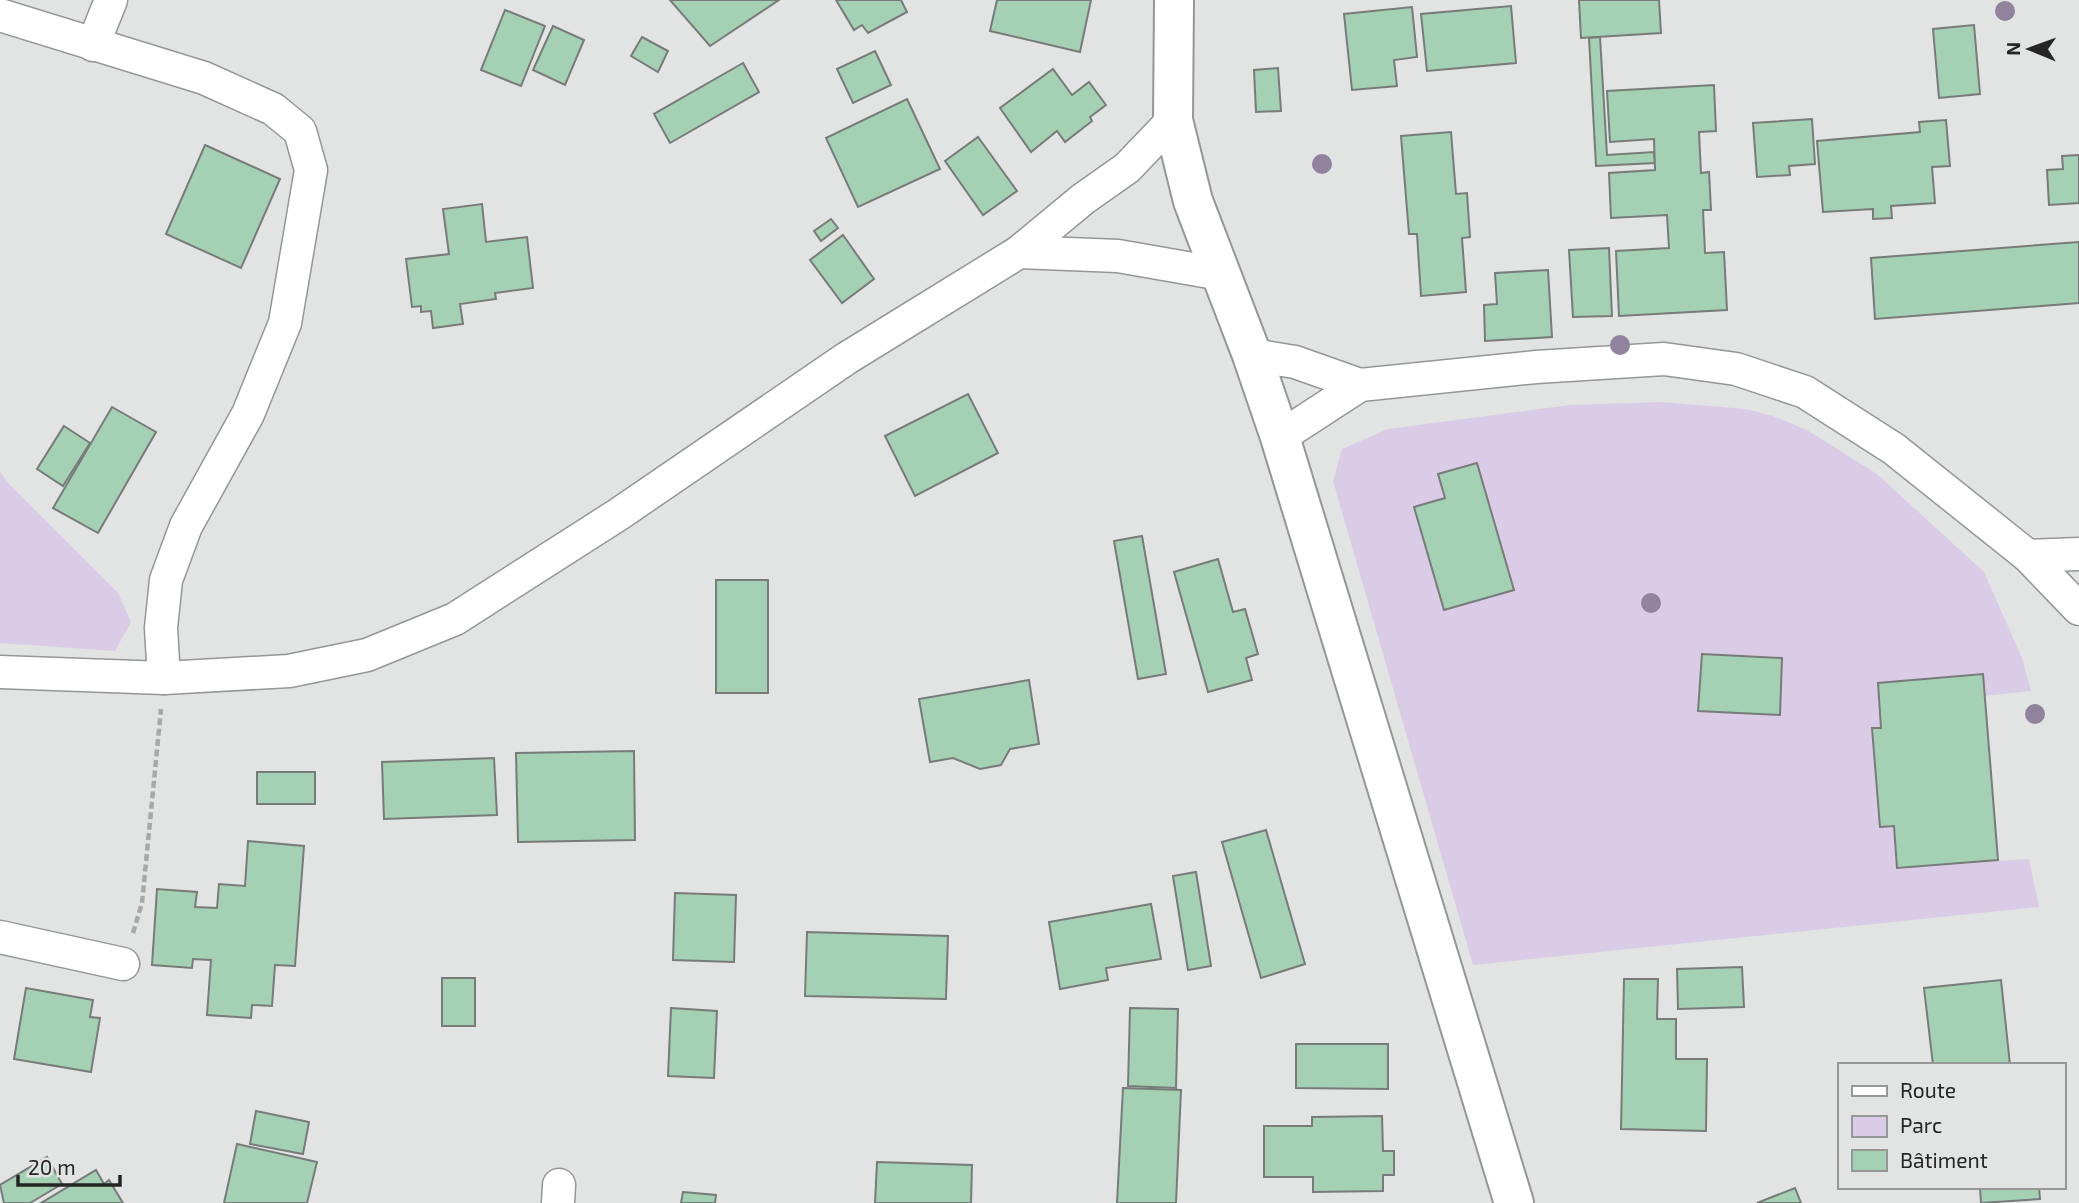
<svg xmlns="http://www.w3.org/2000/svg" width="2079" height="1203" font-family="'Exo 2',sans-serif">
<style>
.green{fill:#dacce7}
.building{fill:#a4d1b4;stroke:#787b79;stroke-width:2}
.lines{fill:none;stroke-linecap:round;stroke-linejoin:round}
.street-casing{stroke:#949795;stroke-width:35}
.secondary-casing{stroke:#949795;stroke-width:42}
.path{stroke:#a7a9a8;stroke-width:4.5;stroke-dasharray:7 3.5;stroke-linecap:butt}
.street{stroke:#fff;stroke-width:32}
.secondary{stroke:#fff;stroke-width:38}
.tree{fill:#91829d}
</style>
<rect width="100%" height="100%" fill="#e1e4e2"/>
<g class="green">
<path d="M1662,402L1746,409L1773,416L1807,430L1877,474L1984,572L2022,658L2031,691L1985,696L1983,674L1881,728H1872L1880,826H1894L1897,868L2029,859L2039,907L1473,965L1333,481L1342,449L1388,429L1570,405Z"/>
<path d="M0,471L9,484L118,593L131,622L115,651L0,643Z"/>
</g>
<g class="building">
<path d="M670,0H779L710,46Z"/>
<path d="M836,0H901L907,12L868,33L862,25L854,30Z"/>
<path d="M997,0H1091L1080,52L990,31Z"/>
<path d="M1579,0H1659L1661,33L1581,38Z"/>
<path d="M1511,6L1516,63L1427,71L1421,14Z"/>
<path d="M1412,7L1417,57L1394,60L1397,86L1352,90L1344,14Z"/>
<path d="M505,10L545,26L521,86L481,70Z"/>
<path d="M1974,25L1980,94L1939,98L1933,29Z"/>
<path d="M553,26L584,40L565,85L533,70Z"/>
<path d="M642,37L668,51L658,72L631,56Z"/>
<path d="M1600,37L1607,155L1654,152L1655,163L1596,166L1589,38Z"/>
<path d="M875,51L891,85L853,103L837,69Z"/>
<path d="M743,63L759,92L670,143L654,114Z"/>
<path d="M1278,68L1281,111L1256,112L1254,70Z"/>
<path d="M1053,69L1072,95L1089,82L1106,105L1090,117L1092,121L1065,142L1057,131L1031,152L1000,108Z"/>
<path d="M1714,85L1716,131L1699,132L1701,173L1709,172L1711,210H1703L1705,253L1724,252L1727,310L1619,316L1616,251L1669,248L1667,215L1611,218L1609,173L1655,170L1654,139L1610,142L1607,91Z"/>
<path d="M907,99L940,169L858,207L826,138Z"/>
<path d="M1812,119L1815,164L1789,166L1790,175L1757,177L1753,123Z"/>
<path d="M1946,120L1950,166L1932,167L1935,203L1891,206L1892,218L1873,219V209L1823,212L1817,141L1920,132L1919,122Z"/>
<path d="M1451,132L1456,194L1467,193L1470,237L1462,238L1466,292L1421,296L1417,234H1409L1401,136Z"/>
<path d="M978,137L1017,191L983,215L945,161Z"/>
<path d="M205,145L280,179L241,268L166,234Z"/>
<path d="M2079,155V203L2049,205L2047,170L2063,169L2062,156Z"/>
<path d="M482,204L486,242L527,237L533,288L495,293L496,299L460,304L463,324L433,328L431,311L421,312V306L412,307L406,259L449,254L443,209Z"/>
<path d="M831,219L838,228L821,241L814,231Z"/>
<path d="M843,235L874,279L842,303L810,260Z"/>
<path d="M2079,242V303L1875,319L1871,258Z"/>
<path d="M1609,248L1612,316L1573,317L1569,250Z"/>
<path d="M1548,270L1552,337L1485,341L1484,305L1497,304L1495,273Z"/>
<path d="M968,394L998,453L915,496L885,436Z"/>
<path d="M112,407L156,432L98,533L53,508Z"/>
<path d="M64,426L90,443L63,486L37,469Z"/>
<path d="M1477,463L1514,590L1444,610L1414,507L1445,498L1438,474Z"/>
<path d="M1142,536L1166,674L1138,679L1114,541Z"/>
<path d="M1218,559L1233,612L1245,609L1258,654L1246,658L1252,680L1208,692L1174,572Z"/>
<rect x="716" y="580" width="52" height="113"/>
<path d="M1702,654L1782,658L1780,715L1698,711Z"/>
<path d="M1983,674L1998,860L1897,868L1894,826L1880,827L1872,728H1881L1878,683Z"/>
<path d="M1029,680L1039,744L1010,749L1001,765L980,769L953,758L930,762L919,699Z"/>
<path d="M634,751L635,840L518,842L516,753Z"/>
<path d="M494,758L497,815L384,819L382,762Z"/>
<rect x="257" y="772" width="58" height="32"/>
<path d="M1266,830L1305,964L1261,978L1222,842Z"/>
<path d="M248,841L304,846L295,966L275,965L272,1006L252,1005L251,1018L207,1015L211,960L193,959L192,968L152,965L157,889L197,892L195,907L217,908L219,884L245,886Z"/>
<path d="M1196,872L1211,966L1188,970L1173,876Z"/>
<path d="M675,893L736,895L734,962L673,960Z"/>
<path d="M1151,904L1161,959L1106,968L1108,980L1060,989L1049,922Z"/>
<path d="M807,932L948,936L946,999L805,996Z"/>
<path d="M1742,967L1744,1007L1678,1009L1677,969Z"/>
<rect x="442" y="978" width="33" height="48"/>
<path d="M1624,979H1658L1657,1019H1676V1059H1707L1706,1131L1621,1129Z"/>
<path d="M2001,980L2010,1065H1933L1924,988Z"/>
<path d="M26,988L93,1000L90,1017L100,1018L91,1072L14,1059Z"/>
<path d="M671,1008L717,1011L714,1078L668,1076Z"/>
<path d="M1130,1008L1178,1009L1176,1088L1128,1086Z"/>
<path d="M1296,1044H1388V1089L1296,1088Z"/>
<path d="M1123,1088L1181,1090L1176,1203H1117Z"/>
<path d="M256,1111L309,1122L303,1154L250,1144Z"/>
<path d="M1382,1116L1383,1151H1394V1175H1383V1191L1313,1192V1177H1264V1126H1312V1117Z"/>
<path d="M237,1144L317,1162L307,1203H224Z"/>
<path d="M47,1157L62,1184L30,1203H4L0,1185Z"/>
<path d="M877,1162L972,1165L971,1203H875Z"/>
<path d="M96,1170L104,1184L109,1180L123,1203H41Z"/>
<path d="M1980,1187H2039L2040,1199L1981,1203Z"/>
<path d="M1795,1188L1801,1203H1757Z"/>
<path d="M683,1192L716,1195L715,1203H681Z"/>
</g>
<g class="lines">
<defs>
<g id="street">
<path d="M0,15L204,78L273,109L300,131L311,170L285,323L248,414L186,526L166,580L161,628L164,678"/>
<path d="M93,45L111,0"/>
<path d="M1019,252L1118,256L1221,274"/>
<path d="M1252,355L1295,362L1360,385"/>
<path d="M1280,437L1360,385L1536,367L1664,359L1736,369L1805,392L1894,449L2028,556L2079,609"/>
<path d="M2028,556L2079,554"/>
<path d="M0,672L164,678L289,671L367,655L455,619L619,514L847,358L1019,252L1083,199L1127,168L1173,120"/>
<path d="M0,937L123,964"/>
<path d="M558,1203L559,1185"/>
</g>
<path id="secondary" d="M1174,0L1173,120L1193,201L1252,355L1280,437L1514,1203"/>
</defs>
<use href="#street" class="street-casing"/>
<use href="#secondary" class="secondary-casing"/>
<path class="path" d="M133,933L142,903L161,709"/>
<use href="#street" class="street"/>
<use href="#secondary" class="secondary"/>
</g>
<g class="tree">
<circle cx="2005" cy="11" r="10"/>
<circle cx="1322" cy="164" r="10"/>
<circle cx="1620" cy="345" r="10"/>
<circle cx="1651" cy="603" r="10"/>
<circle cx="2035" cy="714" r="10"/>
</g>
<rect x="1838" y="1063" width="228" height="126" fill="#e1e4e2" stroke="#959896" stroke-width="2"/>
<rect x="1852" y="1086" width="35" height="10" fill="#ffffff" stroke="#959896" stroke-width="2"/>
<text x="1900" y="1098" font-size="21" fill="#242524">Route</text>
<rect x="1852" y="1116" width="35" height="21" fill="#dacce7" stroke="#959896" stroke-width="2"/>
<text x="1900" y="1133" font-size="21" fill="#242524">Parc</text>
<rect x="1852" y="1150" width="35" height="21" fill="#a4d1b4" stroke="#959896" stroke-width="2"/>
<text x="1900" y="1168" font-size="21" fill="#242524">Bâtiment</text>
<g transform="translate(2030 49) rotate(271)" stroke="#e1e4e2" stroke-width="5" paint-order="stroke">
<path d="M0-5L12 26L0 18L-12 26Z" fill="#242524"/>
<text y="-10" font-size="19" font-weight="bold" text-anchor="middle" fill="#242524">N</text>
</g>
<path d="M18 1175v10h102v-10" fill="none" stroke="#242524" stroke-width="3.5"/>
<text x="28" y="1175" font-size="21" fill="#242524" stroke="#e1e4e2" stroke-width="5" paint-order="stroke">20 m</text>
</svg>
